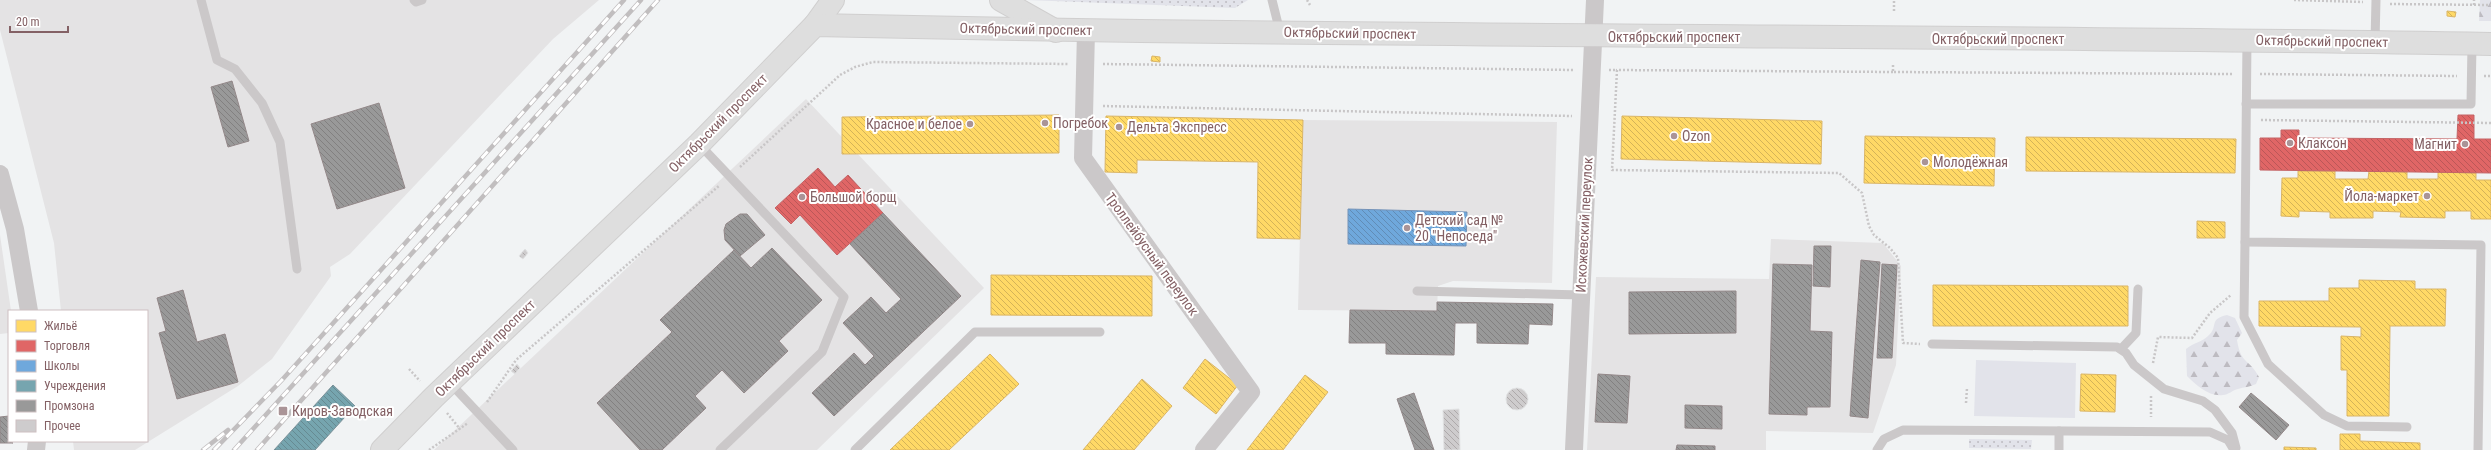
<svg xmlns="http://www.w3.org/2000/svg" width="2491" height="450" font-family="'Roboto Condensed',sans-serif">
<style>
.built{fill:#e4e3e4}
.grass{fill:url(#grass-dots)}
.forest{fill:url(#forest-firs)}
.pitch{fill:#e2e3ea}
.homes{fill:url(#homes-back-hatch);stroke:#dab566}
.shops{fill:url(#shops-back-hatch);stroke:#c46466}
.schools{fill:url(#schools-back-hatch);stroke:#7593b8}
.public{fill:url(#public-back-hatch);stroke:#7a9199}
.industry{fill:url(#industry-back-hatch);stroke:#938889}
.building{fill:url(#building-back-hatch);stroke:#e1e2e3}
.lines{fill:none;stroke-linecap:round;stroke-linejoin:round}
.secondary-casing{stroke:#d0cfcf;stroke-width:24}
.primary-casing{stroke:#d0cfcf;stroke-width:24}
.path{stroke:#c8c6c7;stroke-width:2.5;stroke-dasharray:2 2;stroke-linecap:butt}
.lane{stroke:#cbc8c9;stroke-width:9}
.street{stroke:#cbc8c9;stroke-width:18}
.secondary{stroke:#dedede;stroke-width:22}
.primary{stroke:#dedede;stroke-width:22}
.rail-casing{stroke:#c1bebf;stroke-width:4.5}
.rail{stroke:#fff;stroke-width:3;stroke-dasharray:9;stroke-linecap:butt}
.poi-dot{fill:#aa9497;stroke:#fff;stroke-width:1.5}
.labels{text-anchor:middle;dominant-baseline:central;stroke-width:4;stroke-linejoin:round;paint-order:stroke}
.street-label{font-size:14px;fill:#846165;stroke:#fff}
.poi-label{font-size:14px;fill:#846165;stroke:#fff;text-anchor:start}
</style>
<defs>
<pattern id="grass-dots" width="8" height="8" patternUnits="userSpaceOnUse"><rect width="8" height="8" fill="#e2e3ea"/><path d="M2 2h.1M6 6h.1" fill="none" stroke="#bdbbc1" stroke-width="1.8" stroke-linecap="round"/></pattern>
<pattern id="forest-firs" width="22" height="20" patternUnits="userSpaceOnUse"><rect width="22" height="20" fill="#e2e3ea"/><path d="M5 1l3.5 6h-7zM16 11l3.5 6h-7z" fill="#bdbbc1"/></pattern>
<pattern id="homes-back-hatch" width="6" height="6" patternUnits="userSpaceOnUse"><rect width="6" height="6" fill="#ffd966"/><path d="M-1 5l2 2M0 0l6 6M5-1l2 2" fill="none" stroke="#d4b358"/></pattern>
<pattern id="shops-back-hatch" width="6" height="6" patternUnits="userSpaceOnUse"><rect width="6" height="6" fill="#e06666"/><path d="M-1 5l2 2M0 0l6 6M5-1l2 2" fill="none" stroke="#bb5758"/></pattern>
<pattern id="schools-back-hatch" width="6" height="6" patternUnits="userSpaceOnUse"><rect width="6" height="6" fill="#6fa8dc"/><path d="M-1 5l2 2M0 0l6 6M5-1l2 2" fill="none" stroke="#618cb6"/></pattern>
<pattern id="public-back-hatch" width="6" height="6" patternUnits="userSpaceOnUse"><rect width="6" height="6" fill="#76a5af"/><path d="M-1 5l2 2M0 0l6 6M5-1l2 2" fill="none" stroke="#668a92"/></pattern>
<pattern id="industry-back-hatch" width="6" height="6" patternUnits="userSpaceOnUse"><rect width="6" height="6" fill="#999"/><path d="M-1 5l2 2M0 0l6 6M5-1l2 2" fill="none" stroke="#828080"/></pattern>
<pattern id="building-back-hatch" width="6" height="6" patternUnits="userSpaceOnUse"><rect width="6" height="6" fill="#cecccd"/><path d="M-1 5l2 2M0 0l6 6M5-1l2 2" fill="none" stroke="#ada9aa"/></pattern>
</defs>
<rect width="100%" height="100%" fill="#f1f3f4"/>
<g class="built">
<path d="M0,0H599L553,39L350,254L330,267L331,276L272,359L238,386L135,450H74L73,441H147V311H61L54,243L0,30Z"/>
<path d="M806,99L984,288L817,450H434Z"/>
<path d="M1303,120L1557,122L1552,283L1453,281L1438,286L1437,311L1298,310Z"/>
<path d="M0,235L11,311H9V333L0,334Z"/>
<path d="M1771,239L1883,243L1901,266L1896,365L1873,433L1766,431V450H1587L1596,277L1769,279Z"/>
</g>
<g class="grass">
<path d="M1026,0H1248L1235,8Z"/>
<path d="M1969,439L2032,440L2031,449L1969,448Z"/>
</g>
<g class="forest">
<path d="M2480,0H2491V21H2479Z"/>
<path d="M2227,315L2235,318L2242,333L2237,340C2241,365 2249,358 2259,377L2256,384C2250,387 2244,387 2238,389C2233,390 2228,395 2223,395C2209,397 2196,385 2187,376L2186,349C2193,343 2202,342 2208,336C2219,327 2208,319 2227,315Z"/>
</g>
<path class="pitch" d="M1976,360L2076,363L2075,418L1974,416Z"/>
<g class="homes">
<path d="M2447,11L2456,12L2455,17L2447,16Z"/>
<path d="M1152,56L1160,57V62L1151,61Z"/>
<path d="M1059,115V153L842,154V117Z"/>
<path d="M1106,116L1303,120L1300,239L1257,238L1258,162L1137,160V173L1105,172Z"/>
<path d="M1622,116L1822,121L1821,164L1621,159Z"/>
<path d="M1865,136L1995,138L1994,186L1864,183Z"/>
<path d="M2026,137L2236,139L2235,173L2026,171Z"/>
<path d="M2298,171H2335V179H2368L2369,171L2407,172V179H2438V172L2476,173V180H2491V219H2471V211H2445V218L2400,217L2401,212L2373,211V218H2330V212L2299,211V217L2281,216L2282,178H2298Z"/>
<path d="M2197,221L2225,222V238H2197Z"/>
<path d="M991,275L1152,276V316L991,315Z"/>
<path d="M2359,280L2415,281V289H2446L2445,326H2390L2389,416H2347V370H2341V336L2361,337V327L2259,326V301H2329V288H2359Z"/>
<path d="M1933,285L2128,286V326H1933Z"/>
<path d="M990,354L1019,384L949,450H890Z"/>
<path d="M1205,359L1238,385L1216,414L1183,388Z"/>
<path d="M2081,374L2116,375L2115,412L2080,411Z"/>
<path d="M1305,375L1328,392L1283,450H1247Z"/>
<path d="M1142,379L1172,406L1134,450H1083Z"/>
<path d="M2340,434H2360V441L2420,443V450H2340Z"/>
<path d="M2284,447L2316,448V450H2284Z"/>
</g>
<g class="shops">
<path d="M2458,115H2474V139H2491V173L2260,170V138H2281V130H2299V138L2457,139Z"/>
<path d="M818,168L835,187L848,175L883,213L837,255L800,215L791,224L775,208Z"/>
</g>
<path class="schools" d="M1348,209L1467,212L1466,246L1348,244Z"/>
<path class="public" d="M333,385L355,406L315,450H274Z"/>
<g class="industry">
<path d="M232,81L249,141L228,147L211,87Z"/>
<path d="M379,103L405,188L337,209L311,124Z"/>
<path d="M883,213L961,296L834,416L812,393L854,353L865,365L874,356L843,323L871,297L886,313L901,299L850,244Z"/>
<path d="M740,214H747L765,235L740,256L725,240L724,230L726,224Z"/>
<path d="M1814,246H1831L1830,287L1813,286Z"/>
<path d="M772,248L822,300L779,341L788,351L744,393L722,370L695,396L706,408L662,450H640L597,403L672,332L660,320L734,250L751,268Z"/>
<path d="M1861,260L1880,262L1868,418L1850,416Z"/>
<path d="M1773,264L1812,265L1810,331L1832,332L1830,407H1807V415L1769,414Z"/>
<path d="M1882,264L1897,265L1892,358H1877Z"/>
<path d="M183,290L197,342L225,334L238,382L177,399L159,333L166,331L157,298Z"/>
<path d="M1736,291V333L1629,334V292Z"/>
<path d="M1437,302L1553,304L1552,325L1529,324L1528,344L1477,343V323H1455L1454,355L1386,354V343H1349L1350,310L1437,311Z"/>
<path d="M1598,374L1630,376L1627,423L1595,422Z"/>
<path d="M1414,393L1434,450H1415L1397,399Z"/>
<path d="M2251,393L2289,425L2276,440L2239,407Z"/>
<path d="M1685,405L1722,406V429L1685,428Z"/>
<path d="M9,416V441L13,443H0V417Z"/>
<path d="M1677,445L1715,446V450H1676Z"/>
</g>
<g class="building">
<path d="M525,249L528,253L523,259L519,256Z"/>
<path d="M517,364L520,368L515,374L511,371Z"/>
<circle cx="1517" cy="399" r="11"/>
<path d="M1459,409L1460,450H1444L1443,410Z"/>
</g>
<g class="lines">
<defs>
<g id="secondary">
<path d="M1001,0L1056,31"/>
<path d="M815,25L833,0"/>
</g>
<path id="primary" d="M382,450L434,397L699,144L815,25C1374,38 1933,34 2491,44"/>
</defs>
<use href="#secondary" class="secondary-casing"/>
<use href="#primary" class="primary-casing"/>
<g class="path">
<path d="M1307,0L1310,5"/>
<path d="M2294,0L2363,2"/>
<path d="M2390,4L2491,5"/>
<path d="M2474,5V0"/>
<path d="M1894,11V0"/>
<path d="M1103,64L1574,70"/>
<path d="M1893,65V72L2233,74"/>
<path d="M1609,70H1617"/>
<path d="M1893,72L1617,70L1612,170L1839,173L1862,193L1869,226L1874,235L1890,248L1898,258L1903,343L1920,344"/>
<path d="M2260,74L2457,76"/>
<path d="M2484,76H2491"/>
<path d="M1103,106L1572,116"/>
<path d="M2261,120L2491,123"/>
<path d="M740,167L840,75L855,67L873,62L1068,64"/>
<path d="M2153,363L2158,337L2192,338L2210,313L2231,295"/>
<path d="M409,369L420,381"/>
<path d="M2151,396V417"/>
<path d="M487,402L516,360L720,185"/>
<path d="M1966,403L1967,388"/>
<path d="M447,413L460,429"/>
<path d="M429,450L468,423"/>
</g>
<g class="lane">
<path d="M201,0L217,60L235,69L262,103L280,142L297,269"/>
<path d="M414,0L416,2L422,0"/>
<path d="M1272,0L1280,32"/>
<path d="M2247,40L2245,242L2481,245L2478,450"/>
<path d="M2375,42L2376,0"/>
<path d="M2246,104H2471L2472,44"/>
<path d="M699,144L844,297L822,352L720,450"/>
<path d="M2245,242L2244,317L2268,364L2324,415L2347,426L2407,427"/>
<path d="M1417,291L1581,295"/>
<path d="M1932,344L2117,347L2126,353L2134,365L2164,389L2203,401L2215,410L2232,433L2236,448"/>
<path d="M2121,349L2136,333L2138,289"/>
<path d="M450,383L513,450"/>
<path d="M855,450L975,332H1100"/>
<path d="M1877,450L1884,439L1903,430L2210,432L2228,440L2234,450"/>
<path d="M2059,450V431"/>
</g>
<g class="street">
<path d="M1086,31L1083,158L1251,392L1204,450"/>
<path d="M0,174L15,229L29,311"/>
<path d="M36,450L37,441"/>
<path d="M1574,450L1595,0"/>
</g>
<use href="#secondary" class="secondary"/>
<use href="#primary" class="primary"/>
<defs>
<g id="rail">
<path d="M203,450L228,430"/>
<path d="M214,450L281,381L624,0"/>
<path d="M234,450L641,0"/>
<path d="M257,450L658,0"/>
</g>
</defs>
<use href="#rail" class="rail-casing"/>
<use href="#rail" class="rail"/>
</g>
<g class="poi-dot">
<circle cx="1045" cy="123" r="4"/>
<circle cx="970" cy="124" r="4"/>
<circle cx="1119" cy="127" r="4"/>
<circle cx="1674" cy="136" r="4"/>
<circle cx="2290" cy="143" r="4"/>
<circle cx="2465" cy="144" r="4"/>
<circle cx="1925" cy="162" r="4"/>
<circle cx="2427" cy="196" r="4"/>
<circle cx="802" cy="197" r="4"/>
<circle cx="1407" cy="228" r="4"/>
<rect x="278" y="406" width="10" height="10" rx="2"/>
</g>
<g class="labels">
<g class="street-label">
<text transform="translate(1026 29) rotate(1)">Октябрьский проспект</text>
<text transform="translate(1350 33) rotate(1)">Октябрьский проспект</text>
<text x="1674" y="37">Октябрьский проспект</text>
<text x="1998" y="39">Октябрьский проспект</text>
<text transform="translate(2322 41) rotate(1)">Октябрьский проспект</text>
<text transform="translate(718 123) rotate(-45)">Октябрьский проспект</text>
<text transform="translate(1584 225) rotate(-87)">Искожевский переулок</text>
<text transform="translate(1152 254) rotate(54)">Троллейбусный переулок</text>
<text transform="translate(485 348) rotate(-44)">Октябрьский проспект</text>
</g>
<g class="poi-label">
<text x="1053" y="123">Погребок</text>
<text x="962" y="124" text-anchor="end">Красное и белое</text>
<text x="1127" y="127">Дельта Экспресс</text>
<text x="1682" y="136">Ozon</text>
<text x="2298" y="143">Клаксон</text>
<text x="2457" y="144" text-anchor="end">Магнит</text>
<text x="1933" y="162">Молодёжная</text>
<text x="2419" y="196" text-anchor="end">Йола-маркет</text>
<text x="810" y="197">Большой борщ</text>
<text x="1415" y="220">Детский сад №<tspan x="1415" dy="16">20 "Непоседа"</tspan></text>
<text x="292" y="411">Киров-Заводская</text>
</g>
</g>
<rect x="8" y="310" width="140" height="132" fill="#ffffff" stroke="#cec0c1"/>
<rect x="16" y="320" width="20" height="12" fill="#ffd966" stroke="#cec0c1"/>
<text x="44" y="330" font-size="12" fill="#846165">Жильё</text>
<rect x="16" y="340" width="20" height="12" fill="#e06666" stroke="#cec0c1"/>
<text x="44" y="350" font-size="12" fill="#846165">Торговля</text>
<rect x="16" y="360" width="20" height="12" fill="#6fa8dc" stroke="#cec0c1"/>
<text x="44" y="370" font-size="12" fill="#846165">Школы</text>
<rect x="16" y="380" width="20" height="12" fill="#76a5af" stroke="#cec0c1"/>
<text x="44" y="390" font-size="12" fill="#846165">Учреждения</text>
<rect x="16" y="400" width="20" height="12" fill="#999999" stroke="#cec0c1"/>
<text x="44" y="410" font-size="12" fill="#846165">Промзона</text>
<rect x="16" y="420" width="20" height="12" fill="#cecccd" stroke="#cec0c1"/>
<text x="44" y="430" font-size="12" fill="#846165">Прочее</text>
<path d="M10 26v6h58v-6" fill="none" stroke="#846165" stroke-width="2"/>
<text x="16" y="26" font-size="12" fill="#846165" stroke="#ffffff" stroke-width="3" paint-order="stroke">20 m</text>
</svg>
